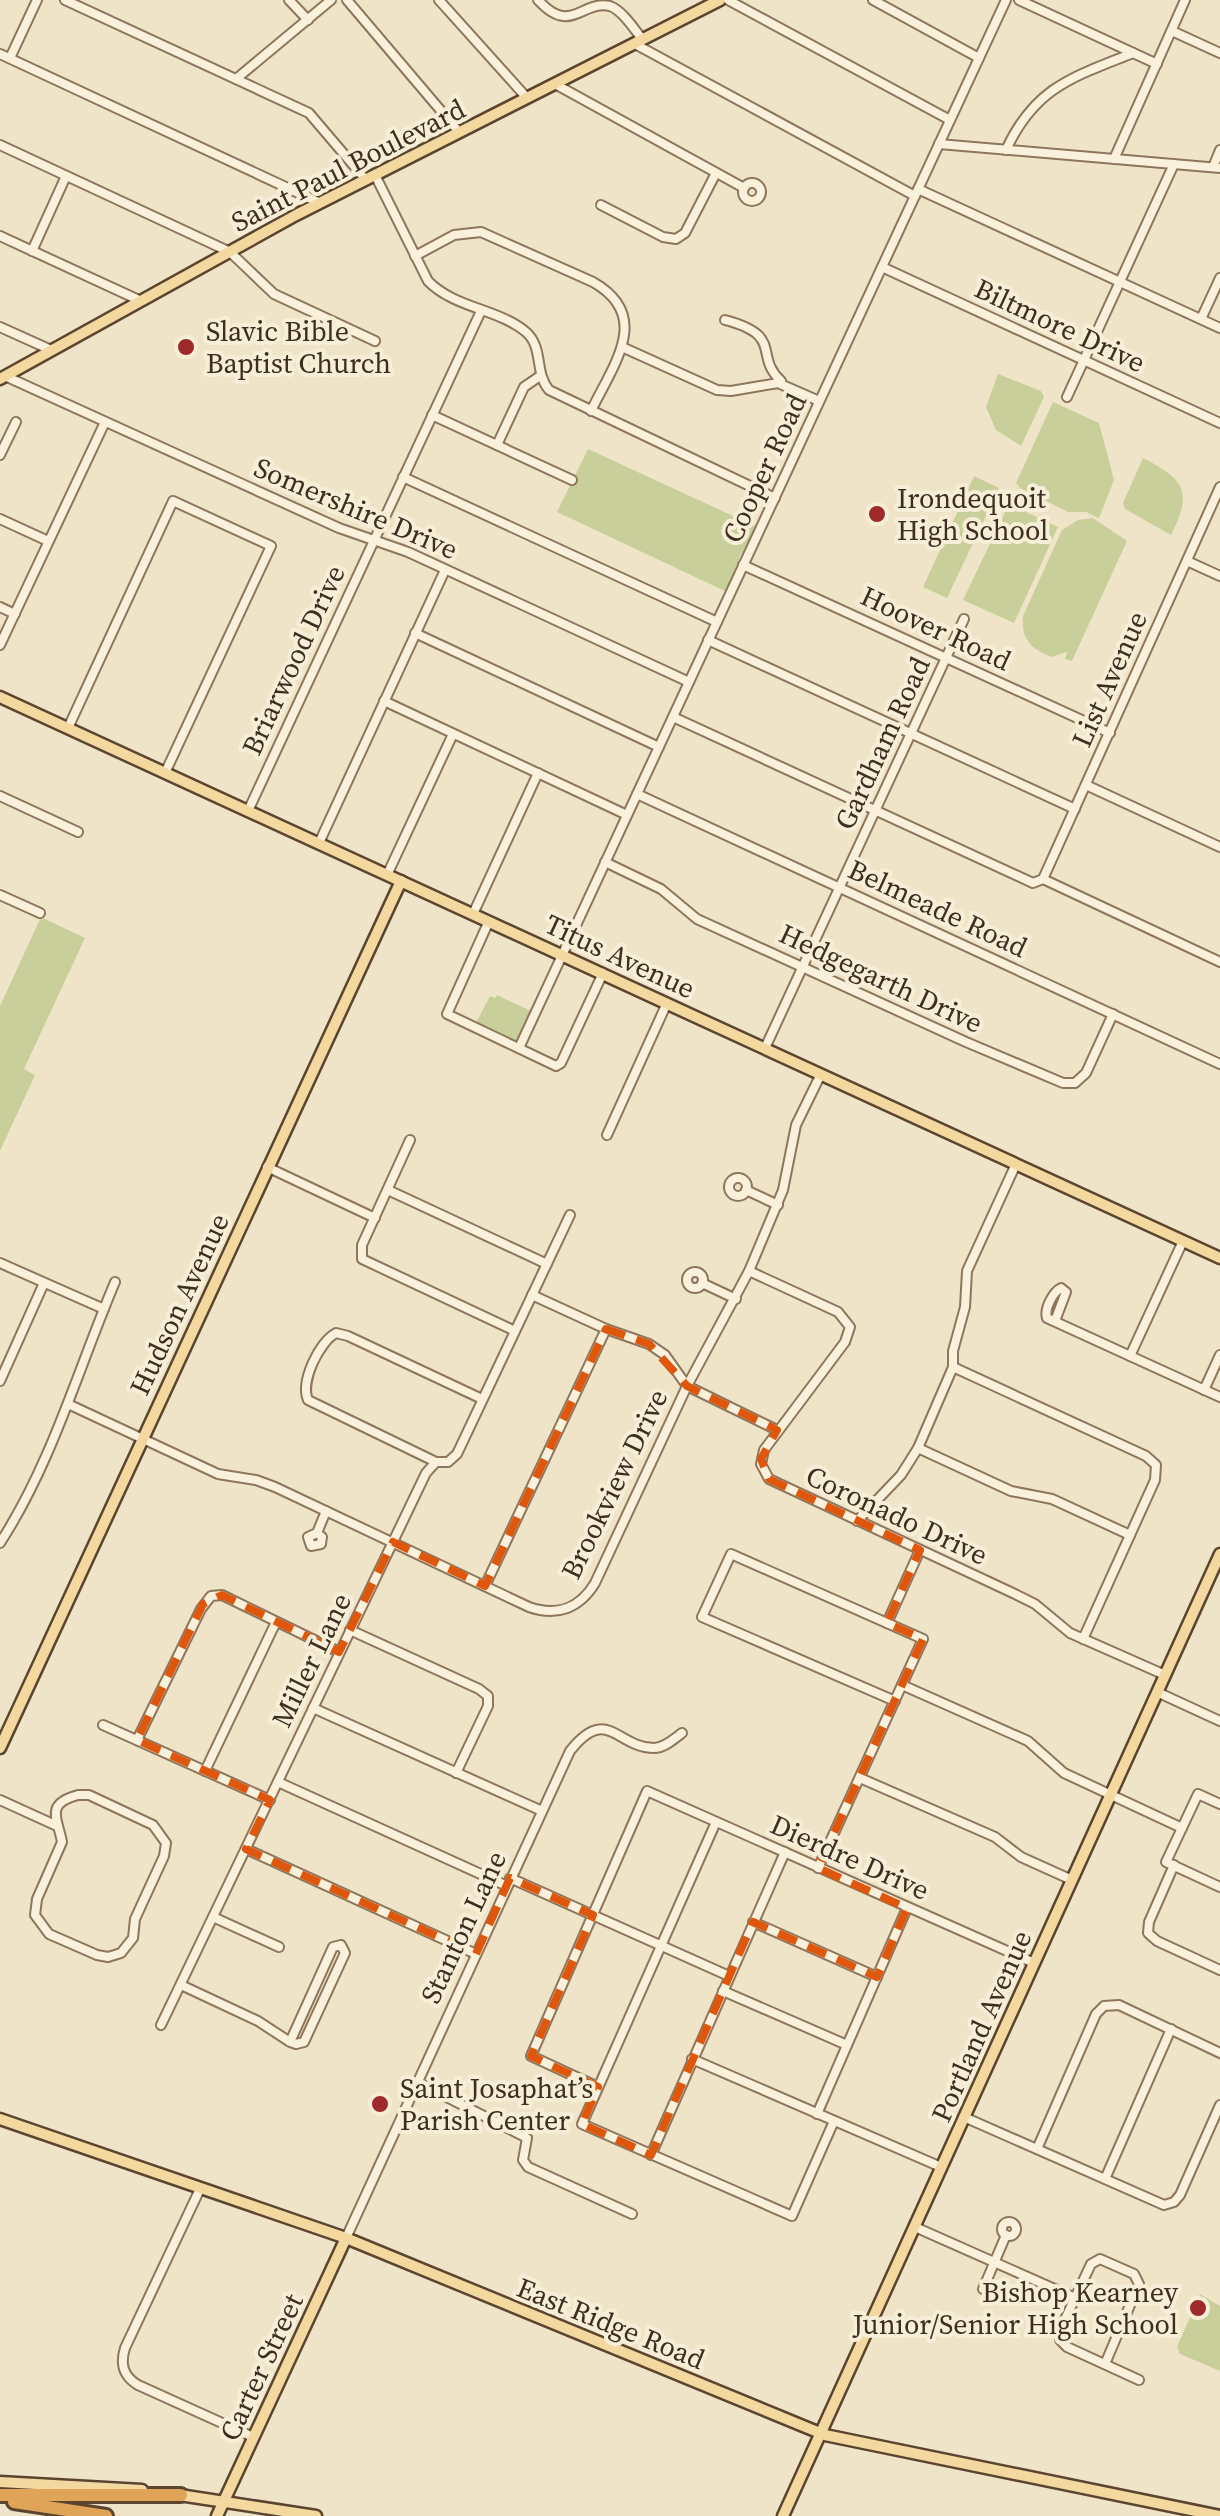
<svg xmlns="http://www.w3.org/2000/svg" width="1220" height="2516" font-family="'Source Serif 4',serif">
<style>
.green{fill:#c9cf9b}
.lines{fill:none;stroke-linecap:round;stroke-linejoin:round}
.minor-casing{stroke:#8d765c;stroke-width:12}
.major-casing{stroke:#5b4430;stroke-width:15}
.highway-casing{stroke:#5b4430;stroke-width:18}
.minor{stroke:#faf1dc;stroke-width:8}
.major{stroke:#f3d9a0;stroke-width:10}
.highway{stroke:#e0a458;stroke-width:12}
.marked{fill:none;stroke:#df570d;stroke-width:8;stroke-dasharray:20 12;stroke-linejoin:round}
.poi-dot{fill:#9e2a2b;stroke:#f7eed8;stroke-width:4}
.labels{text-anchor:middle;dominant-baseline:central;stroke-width:8;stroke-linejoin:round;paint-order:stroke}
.street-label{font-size:28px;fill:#3d2e20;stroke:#f7eed8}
.poi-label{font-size:28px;fill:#3d2e20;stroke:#f7eed8;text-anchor:start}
</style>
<rect width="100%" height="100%" fill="#f0e4c8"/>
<g class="green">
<path d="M998,374L1041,391L1044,397L1021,446L996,430L986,407Z"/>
<path d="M1053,402L1099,423L1114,480L1099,518L1086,512H1068L1020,488L1016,483Z"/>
<path d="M588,449L757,527L740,556L727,592L557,512Z"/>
<path d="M1143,458C1185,480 1193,491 1171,535L1125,509L1123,503Z"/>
<path d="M974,476L999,488L947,598L923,587Z"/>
<path d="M1009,504L1058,527L1014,623L963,600Z"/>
<path d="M1093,518L1127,541L1072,661L1065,659L1067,652L1051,657C1030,648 1021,639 1023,616L1062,530L1078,520Z"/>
<path d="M41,917L85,938L24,1069L35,1075L0,1151V1006Z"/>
<path d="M497,995L533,1012L516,1044L475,1025L490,996L495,998Z"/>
<path d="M1200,2294L1220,2306V2371L1180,2354L1177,2347Z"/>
</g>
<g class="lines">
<defs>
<g id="minor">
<path d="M65,0L309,113L366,180"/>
<path d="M289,0L308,20"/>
<path d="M347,0L459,132"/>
<path d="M439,0L527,98"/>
<path d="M538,0C571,36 581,0 610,6C623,11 634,29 643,40"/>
<path d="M728,0L950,120"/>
<path d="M873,0L979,58"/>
<path d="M1019,0L1157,64"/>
<path d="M1172,31L1220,53"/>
<path d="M635,44L915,196"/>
<path d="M0,54L320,203"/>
<path d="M10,58L37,0"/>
<path d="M236,79L331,0"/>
<path d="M555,84L744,188"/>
<path d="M939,144L1220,168"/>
<path d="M0,145L230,252L274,294L375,341"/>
<path d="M1006,150C1035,87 1073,77 1133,53"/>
<path d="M1114,159L1185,0"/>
<path d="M1213,167L1220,150"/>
<path d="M375,175L428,281C454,308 499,309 526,332C544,348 534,372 549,390L775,498"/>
<circle cx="752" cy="192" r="9"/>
<path d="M918,189L1220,328"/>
<path d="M601,205L663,237L676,239L685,233L716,173"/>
<path d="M0,236L141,301"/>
<path d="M32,251L66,176"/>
<path d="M415,256L454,235L481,232L593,282C653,316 613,365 591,411"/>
<path d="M882,267L1220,423"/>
<path d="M1201,319L1220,278"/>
<path d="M725,320C785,336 753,355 781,381"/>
<path d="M0,327L51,350"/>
<path d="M622,347L717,390L731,391L778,383L819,401"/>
<path d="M5,376L339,528L408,552L689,682"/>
<path d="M1067,397L1174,164"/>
<path d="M432,415L572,480"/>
<path d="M497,445L524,387L540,376"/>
<path d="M0,455L16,422"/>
<path d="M403,477L717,622"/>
<path d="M0,519L48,541"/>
<path d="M1187,561L1220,576"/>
<path d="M743,565L1110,733"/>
<path d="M0,607L15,614"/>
<path d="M415,633L659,747"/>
<path d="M708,640L1075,809"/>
<path d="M0,645L105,422"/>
<path d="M384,701L627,815"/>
<path d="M673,717L1033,883L1043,879L1220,487"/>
<path d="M68,728L173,501L271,546L165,773"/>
<path d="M1086,785L1220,847"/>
<path d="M637,794L1220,1064"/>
<path d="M0,796L78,832"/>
<path d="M248,811L481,311"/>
<path d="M319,843L445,570"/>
<path d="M605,862L661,889L697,919L966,1042L1063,1083H1075L1086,1073L1113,1014"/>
<path d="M387,875L453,734"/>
<path d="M1043,879L1220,962"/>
<path d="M0,895L40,913"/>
<path d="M473,914L538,773"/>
<path d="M489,921L447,1014L556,1066L561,1063L603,973"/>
<path d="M519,1048L1006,0"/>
<path d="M765,1048L964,619"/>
<path d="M607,1135L667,1003"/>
<path d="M410,1140L362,1245V1259L515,1331"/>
<path d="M267,1167L375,1218"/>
<circle cx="738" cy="1187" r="9"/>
<path d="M388,1190L547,1264"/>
<path d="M746,1190L778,1205"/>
<path d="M0,1263L104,1309"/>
<path d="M749,1271L838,1312L850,1327L845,1342L764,1450L761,1464L769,1479L1015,1594L1035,1604L1070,1633L1165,1675"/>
<circle cx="695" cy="1280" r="8"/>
<path d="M702,1283L736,1299"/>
<path d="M532,1295L606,1329L649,1344L665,1355L687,1386L777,1430"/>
<path d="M1055,1321L1066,1292L1061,1288C1053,1292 1044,1309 1047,1318L1220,1397"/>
<path d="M1130,1356L1183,1241"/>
<path d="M953,1367L1146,1456L1156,1465L1155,1480L1083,1639"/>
<path d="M0,1381L44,1283"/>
<path d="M1204,1390L1220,1355"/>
<path d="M68,1404L218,1474L256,1480L275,1487L529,1607C557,1617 580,1608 595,1583L687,1386L749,1271L783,1190L796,1125L821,1074"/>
<path d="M918,1448L1011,1491L1052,1499L1130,1535"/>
<path d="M436,1462L308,1400C300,1382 319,1342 336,1333L348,1336L482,1399"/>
<path d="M857,1521L901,1475L918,1448L953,1367V1351L965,1307L967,1271L1016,1164"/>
<path d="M317,1533L322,1537L321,1544L311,1546L308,1537L317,1533L326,1511"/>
<path d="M0,1543C52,1463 78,1369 115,1282"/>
<path d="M485,1586L606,1329"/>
<path d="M887,1623L920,1550"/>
<path d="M350,1630L479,1689L488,1696V1706L456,1773"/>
<path d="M902,1685L1028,1741L1064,1773L1182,1828"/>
<path d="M1157,1692L1220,1721"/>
<path d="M313,1708L542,1811"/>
<path d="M103,1725L270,1800"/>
<path d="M137,1740L201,1609L211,1596L222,1595L339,1652"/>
<path d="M205,1771L276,1622"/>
<path d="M860,1778L995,1837L1021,1857L1072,1880"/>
<path d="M278,1782L507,1886"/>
<path d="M78,1795H89L153,1825L166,1843L164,1856L135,1919L133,1938L121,1953L108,1957L97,1955L49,1934L35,1915L37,1899L62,1842C58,1819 44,1804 78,1795Z"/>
<path d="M0,1800L55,1825"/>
<path d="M1220,1804L1198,1794L1166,1862L1220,1887"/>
<path d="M716,1822L582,2124L792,2216L834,2121"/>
<path d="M246,1849L476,1954"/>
<path d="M1174,1865L1149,1922L1148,1933L1157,1941L1220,1970"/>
<path d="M818,1868C853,1792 888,1716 923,1639L731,1554L702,1617L895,1701"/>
<path d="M510,1878L729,1976"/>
<path d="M213,1917L279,1947"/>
<path d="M753,1922L877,1977"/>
<path d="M181,1985L258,2021L290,2042L333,1947L341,1945L345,1953L304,2042L296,2044L290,2042"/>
<path d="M723,1991L847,2045"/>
<path d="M161,2025L426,1473L436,1462H448L457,1454L570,1215"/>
<path d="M692,2059L941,2167"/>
<path d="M417,2082L527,2138L523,2160L528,2167L632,2214"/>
<path d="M598,2087L531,2056L647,1791L1034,1963"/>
<path d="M817,2114L907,1908"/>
<path d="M964,2117L1164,2205L1174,2202L1180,2195L1220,2105"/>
<path d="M1037,2149L1096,2014L1104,2006L1119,2005L1220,2053"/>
<path d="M651,2155L785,1852"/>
<path d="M1105,2179L1171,2029"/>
<path d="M200,2189L125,2348C120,2364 123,2376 138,2385L253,2437"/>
<circle cx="1009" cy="2229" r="7"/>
<path d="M915,2227L1075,2298"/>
<path d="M346,2238L570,1751C607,1704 617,1748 654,1748C664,1748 674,1739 682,1733"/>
<path d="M983,2289L1006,2235"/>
<path d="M1105,2364L1139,2284L1134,2274L1100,2259L1091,2264L1061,2328L1060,2340L1067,2347L1139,2380"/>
</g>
<g id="major">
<path d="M0,379L296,215L720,0"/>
<path d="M0,697L1220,1258"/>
<path d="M0,1748L401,881"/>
<path d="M0,2119L346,2238L825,2435L1220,2516"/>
<path d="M0,2482L142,2490"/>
<path d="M173,2494L316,2516"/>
<path d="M217,2516L346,2238"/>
<path d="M783,2516L1220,1554"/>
</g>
<g id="highway">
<path d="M0,2495H181"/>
<path d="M14,2502L106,2516"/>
</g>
</defs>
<use href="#minor" class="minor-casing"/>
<use href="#major" class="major-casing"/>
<use href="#highway" class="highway-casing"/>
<use href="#minor" class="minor"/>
<use href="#major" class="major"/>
<use href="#highway" class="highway"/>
</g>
<path class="marked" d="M606,1329L649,1344L687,1386L777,1430L761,1459L769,1479L920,1550L887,1623L923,1639L818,1868L907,1908L877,1977L753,1922L651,2155L582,2124L598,2087L531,2056L593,1915L510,1878L476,1954L246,1849L270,1800L137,1740L203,1604L222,1595L339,1652L393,1542L485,1586Z"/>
<g class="poi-dot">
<circle cx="186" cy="347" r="10"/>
<circle cx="877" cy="514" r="10"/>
<circle cx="380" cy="2104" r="10"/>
<circle cx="1198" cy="2308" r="10"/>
</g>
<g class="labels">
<g class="street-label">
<text transform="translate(348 165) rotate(-27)">Saint Paul Boulevard</text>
<text transform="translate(1060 325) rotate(25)">Biltmore Drive</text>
<text transform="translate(764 468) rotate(-65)">Cooper Road</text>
<text transform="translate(356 508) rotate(23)">Somershire Drive</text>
<text transform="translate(936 628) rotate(25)">Hoover Road</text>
<text transform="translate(293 660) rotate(-65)">Briarwood Drive</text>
<text transform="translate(1109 679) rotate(-66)">List Avenue</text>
<text transform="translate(882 743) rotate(-65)">Gardham Road</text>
<text transform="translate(938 908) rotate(25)">Belmeade Road</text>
<text transform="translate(620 956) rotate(25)">Titus Avenue</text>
<text transform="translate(881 978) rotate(25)">Hedgegarth Drive</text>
<text transform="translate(179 1304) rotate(-65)">Hudson Avenue</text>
<text transform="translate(614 1484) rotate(-64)">Brookview Drive</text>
<text transform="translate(897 1515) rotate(25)">Coronado Drive</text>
<text transform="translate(311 1660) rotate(-64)">Miller Lane</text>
<text transform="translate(850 1857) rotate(24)">Dierdre Drive</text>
<text transform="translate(463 1927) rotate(-65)">Stanton Lane</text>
<text transform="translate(981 2026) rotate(-66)">Portland Avenue</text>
<text transform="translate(611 2323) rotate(22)">East Ridge Road</text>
<text transform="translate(261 2367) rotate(-65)">Carter Street</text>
</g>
<g class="poi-label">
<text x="206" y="331">Slavic Bible<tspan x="206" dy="32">Baptist Church</tspan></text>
<text x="897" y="498">Irondequoit<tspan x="897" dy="32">High School</tspan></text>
<text x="400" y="2088">Saint Josaphat’s<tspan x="400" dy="32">Parish Center</tspan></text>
<text x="1178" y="2292" text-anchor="end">Bishop Kearney<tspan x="1178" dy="32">Junior/Senior High School</tspan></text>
</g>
</g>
</svg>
